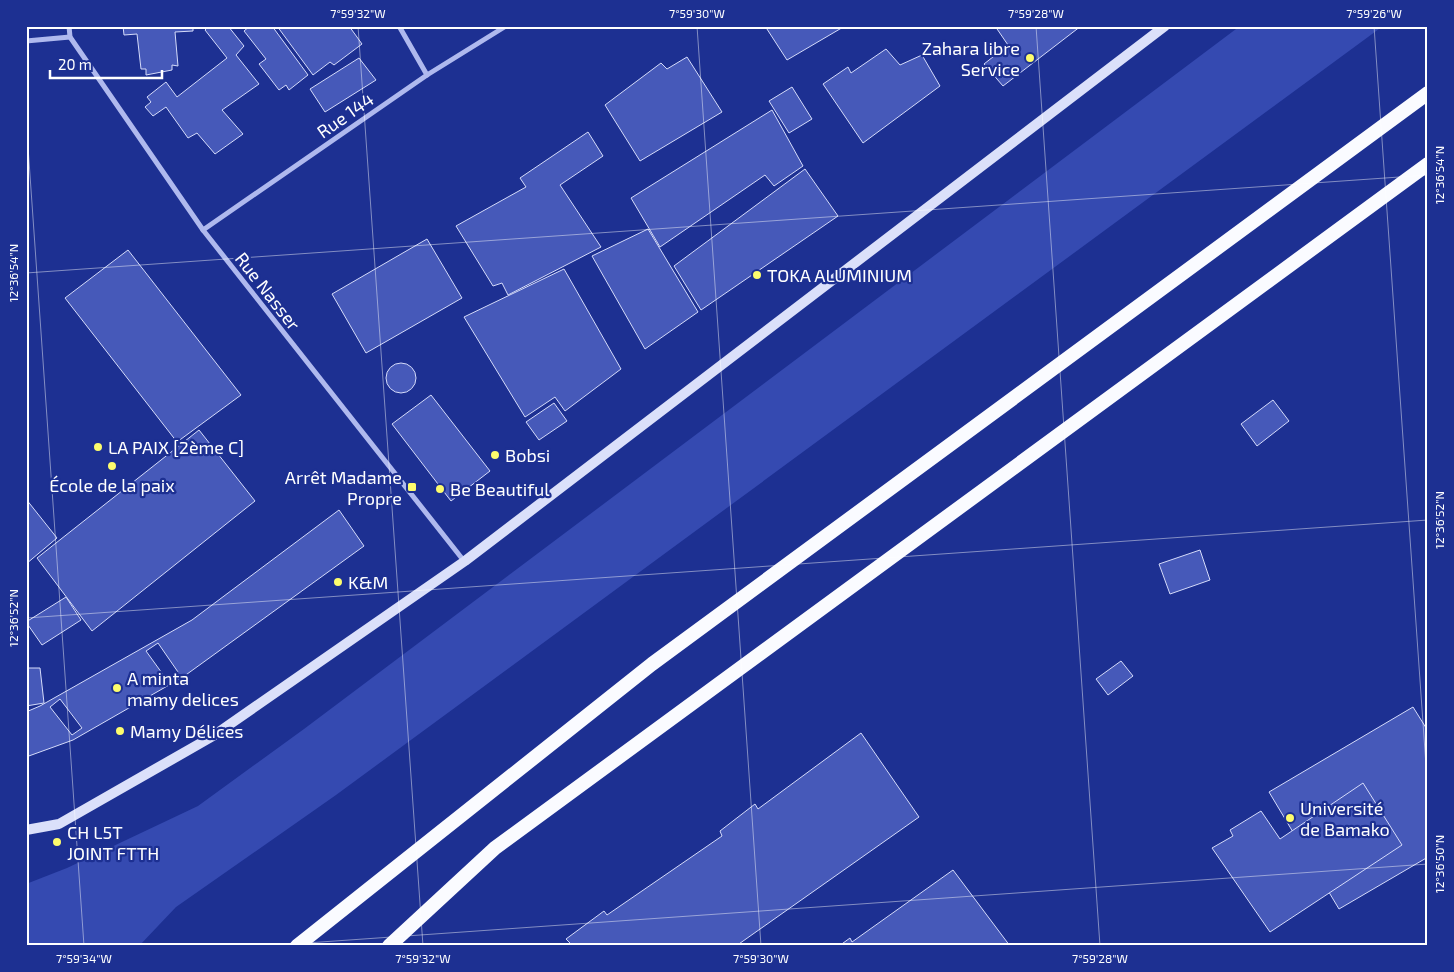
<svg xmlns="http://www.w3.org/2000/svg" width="1454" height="972" font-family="'Exo 2',sans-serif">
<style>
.green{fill:#354ab1}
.building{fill:#4659b9;stroke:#d5dbfa;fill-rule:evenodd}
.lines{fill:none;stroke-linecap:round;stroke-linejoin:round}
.minor{stroke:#afb9ee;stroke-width:5}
.secondary{stroke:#dbe0fa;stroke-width:10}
.trunk{stroke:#fafbff;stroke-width:14}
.ticks{fill:none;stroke:#fff;stroke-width:1;stroke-opacity:0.45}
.poi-dot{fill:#fdfc6d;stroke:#1d3092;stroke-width:2}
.labels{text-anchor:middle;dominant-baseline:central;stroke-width:4.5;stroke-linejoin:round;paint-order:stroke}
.poi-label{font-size:18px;fill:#fff;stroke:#1d3092;text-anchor:start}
.street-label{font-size:18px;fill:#fff;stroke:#1d3092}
.neatline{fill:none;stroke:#fff;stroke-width:2}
.ticks-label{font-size:12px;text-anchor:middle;fill:#fff}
</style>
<rect width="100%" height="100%" fill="#1d3092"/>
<path class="green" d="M1240,26H1383L336,795L176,907L139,946H26V884L67,868L198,806L304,729Z"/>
<g class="building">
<path d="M123,26H193V31L175,32L178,66L172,65V70L146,75V69H141L137,34L124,35Z"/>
<path d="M209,26H228L244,46L236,55L259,84L222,110L243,134L215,154L197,133L188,138L166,107L153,116L145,107L151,102L147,97L166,82L177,97L227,58L205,30Z"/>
<path d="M250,26H272L308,75L289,90L286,85L279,90L259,64L266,59L244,31Z"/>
<path d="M277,26H349L362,44L334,65L330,62L313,75Z"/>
<path d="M765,26H845L787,60Z"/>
<path d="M995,26H1081L1003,86L984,64L1008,45Z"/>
<path d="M886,49L900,65L922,55L940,86L863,143L823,84L848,67L851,73Z"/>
<path d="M687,57L722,112L640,161L605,105L661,63L667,69Z"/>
<path d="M359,58L376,80L325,112L310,89Z"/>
<path d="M792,87L812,119L789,133L769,101Z"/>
<path d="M772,110L803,166L774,186L765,175L660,247L631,198Z"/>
<path d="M588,132L603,156L560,185L601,247L508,295L502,283L493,286L456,226L526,187L520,178Z"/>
<path d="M805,169L838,216L701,310L674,266Z"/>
<path d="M648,229L698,312L645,349L592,256Z"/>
<path d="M427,239L462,298L366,353L332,294Z"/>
<path d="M128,250L241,395L177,442L65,298Z"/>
<path d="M564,269L621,369L565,411L555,397L525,417L464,317Z"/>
<circle cx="401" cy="378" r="15"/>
<path d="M431,395L490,471L451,501L392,424Z"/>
<path d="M1273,400L1289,421L1257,446L1241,424Z"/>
<path d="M554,403L567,421L539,440L526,422Z"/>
<path d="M199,430L255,501L92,631L37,558Z"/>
<path d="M26,499L57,538L26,564Z"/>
<path d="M339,510L364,546L183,677L73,740L26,757V712L40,706L192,620ZM158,643L178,672L167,680L146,651ZM60,699L82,728L72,735L50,707Z"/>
<path d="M1200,550L1210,580L1170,594L1159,564Z"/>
<path d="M66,597L81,620L42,645L26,622Z"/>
<path d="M1121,661L1133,676L1108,695L1096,679Z"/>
<path d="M26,668H40L44,703L26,706Z"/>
<path d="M1413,707L1428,731V857L1339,909L1269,792Z"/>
<path d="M861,733L919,817L736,946H566L570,943L566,939L604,911L607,915L722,836L720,831L755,804L758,809Z"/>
<path d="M1363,783L1402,845L1270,932L1212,848L1233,836L1230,830L1261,811L1280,839Z"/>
<path d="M953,870L1010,946H839L850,938L852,942Z"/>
</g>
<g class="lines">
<g class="minor">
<path d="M69,26L70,37L203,230L464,561"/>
<path d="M399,26L427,75"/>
<path d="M26,41L70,37"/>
<path d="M203,230L427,75L506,26"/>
</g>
<path class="secondary" d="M26,830L59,824L213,736L465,561L1165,26"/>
<g class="trunk">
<path d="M297,946L652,664L1428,93"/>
<path d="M389,946L495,848L1428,164"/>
</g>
</g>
<path class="ticks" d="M358,26L423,946M697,26L761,946M1036,26L1100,946M1374,26L1428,794M26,118L84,946M26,273L1428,175M26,618L1428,520M264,946L1428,864"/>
<g class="poi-dot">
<circle cx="1030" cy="58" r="5"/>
<circle cx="757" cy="275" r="5"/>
<circle cx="98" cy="447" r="5"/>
<circle cx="495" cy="455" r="5"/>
<circle cx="112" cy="466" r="5"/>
<rect x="407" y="482" width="10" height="10" rx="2.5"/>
<circle cx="440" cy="489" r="5"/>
<circle cx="338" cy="582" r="5"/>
<circle cx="117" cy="688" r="5"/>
<circle cx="120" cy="731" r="5"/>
<circle cx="1290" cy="818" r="5"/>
<circle cx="57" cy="842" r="5"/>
</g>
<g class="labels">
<g class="poi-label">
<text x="1020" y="48" text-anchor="end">Zahara libre<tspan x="1020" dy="21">Service</tspan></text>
<text x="767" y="275">TOKA ALUMINIUM</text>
<text x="108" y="447">LA PAIX [2ème C]</text>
<text x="505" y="455">Bobsi</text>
<text x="402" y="477" text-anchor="end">Arrêt Madame<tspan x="402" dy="21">Propre</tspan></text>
<text x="112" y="485" text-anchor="middle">École de la paix</text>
<text x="450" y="489">Be Beautiful</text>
<text x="348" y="582">K&amp;M</text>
<text x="127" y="678">A minta<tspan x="127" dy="21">mamy delices</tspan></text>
<text x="130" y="731">Mamy Délices</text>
<text x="1300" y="808">Université<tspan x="1300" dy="21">de Bamako</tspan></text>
<text x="67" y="832">CH L5T<tspan x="67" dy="21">JOINT FTTH</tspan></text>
</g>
<g class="street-label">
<text transform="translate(345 115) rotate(-35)">Rue 144</text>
<text transform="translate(268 291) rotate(52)">Rue Nasser</text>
</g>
</g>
<rect width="1454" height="972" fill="none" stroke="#1d3092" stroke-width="55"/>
<path d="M50 70v8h112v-8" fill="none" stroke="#ffffff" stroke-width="2.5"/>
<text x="58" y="70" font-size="15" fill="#ffffff" stroke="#1d3092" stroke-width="4" paint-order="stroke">20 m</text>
<rect x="28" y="28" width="1398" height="916" class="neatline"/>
<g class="ticks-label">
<text x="358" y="18">7°59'32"W</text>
<text x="697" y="18">7°59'30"W</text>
<text x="1036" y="18">7°59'28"W</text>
<text x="1374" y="18">7°59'26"W</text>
<text transform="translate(1440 175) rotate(-90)" y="4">12°36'54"N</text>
<text transform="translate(14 273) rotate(-90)" y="4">12°36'54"N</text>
<text transform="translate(1440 520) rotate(-90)" y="4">12°36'52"N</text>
<text transform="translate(14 618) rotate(-90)" y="4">12°36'52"N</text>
<text transform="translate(1440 864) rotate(-90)" y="4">12°36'50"N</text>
<text x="84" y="963">7°59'34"W</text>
<text x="423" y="963">7°59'32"W</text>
<text x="761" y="963">7°59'30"W</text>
<text x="1100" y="963">7°59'28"W</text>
</g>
</svg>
